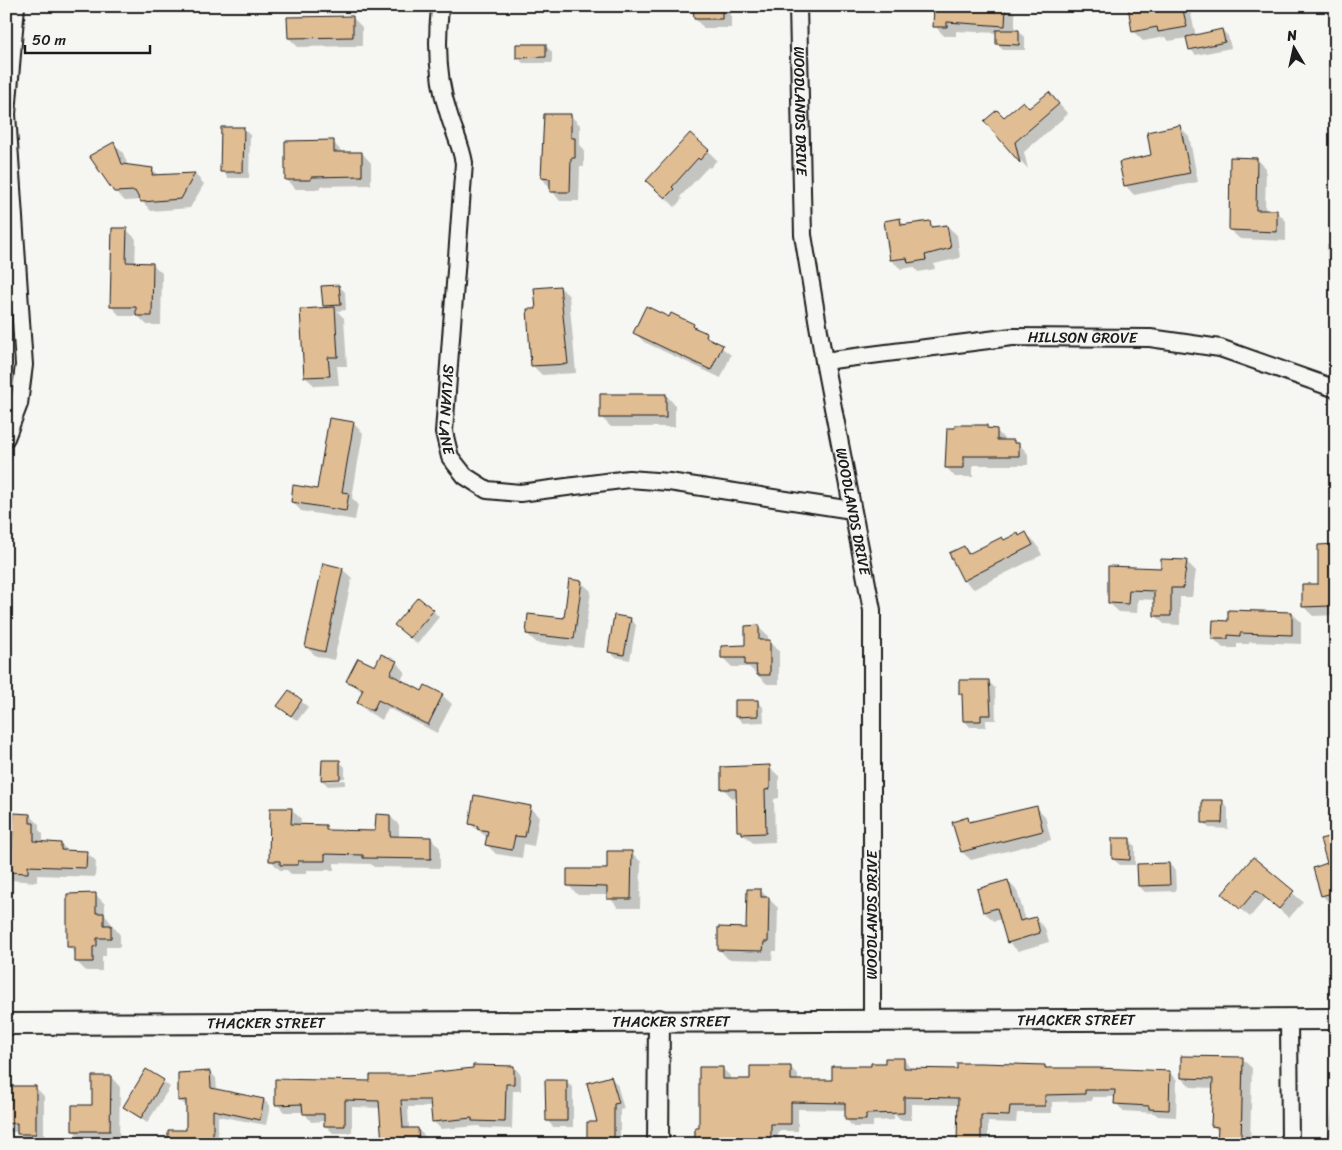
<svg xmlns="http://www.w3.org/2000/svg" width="1342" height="1150" font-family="Sriracha,sans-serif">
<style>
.shadow{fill:#0003}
.building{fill:#e1bd93;stroke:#1c1c1c}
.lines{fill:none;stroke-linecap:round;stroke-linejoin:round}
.minor-casing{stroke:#1c1c1c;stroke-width:20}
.tertiary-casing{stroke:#1c1c1c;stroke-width:24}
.minor{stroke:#f6f6f2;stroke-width:16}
.tertiary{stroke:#f6f6f2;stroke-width:20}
.labels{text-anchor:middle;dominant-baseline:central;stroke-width:4;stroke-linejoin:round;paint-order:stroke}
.street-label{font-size:15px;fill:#1c1c1c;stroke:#f6f6f2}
</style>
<rect width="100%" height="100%" fill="#f6f6f2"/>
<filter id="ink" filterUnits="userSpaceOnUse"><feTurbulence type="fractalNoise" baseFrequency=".02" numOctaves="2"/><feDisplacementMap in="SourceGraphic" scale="10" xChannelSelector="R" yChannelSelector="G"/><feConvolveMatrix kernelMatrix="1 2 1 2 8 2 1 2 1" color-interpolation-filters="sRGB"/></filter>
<g filter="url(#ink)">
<g class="shadow">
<path d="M695,6H731V28H704L695,19Z"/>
<path d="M935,6H1008L1015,13V31H1019L1025,37V50H1003L997,44V33L956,31V36H944L935,26Z"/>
<path d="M1129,6H1207L1190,10L1196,36L1222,30L1228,36L1231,48L1196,55L1190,49L1187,38L1169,41L1165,37L1143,41L1134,32Z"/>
<path d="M352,17L362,27V46L298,47L289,38Z"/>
<path d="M546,46L552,52V63H523L517,57Z"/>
<path d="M1058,103L1068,114L1024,152L1028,169L986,122L1005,119Z"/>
<path d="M571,116L580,125V145L584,149V167H580L579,201H560L542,178Z"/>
<path d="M1180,127L1189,136L1198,182L1134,195L1125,185Z"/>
<path d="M243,129L250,135L249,178H228L222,171Z"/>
<path d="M333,142L343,153H362L371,163V185L320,186V189H296L286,179Z"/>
<path d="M114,144L123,153L128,166L152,169L159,176L195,174L204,184L190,208L151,211L141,200L125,201L115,191Z"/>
<path d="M708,151L717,160L710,168L708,167L680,197L682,199L675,207L648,181Z"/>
<path d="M1257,159L1266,168L1265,211L1277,212L1286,221V241L1240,239L1230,230Z"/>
<path d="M900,220L906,226L930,222L935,228L947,226L957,235L960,258L934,264L935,269L918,272L914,267L901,269L891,260Z"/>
<path d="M126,229L136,239L135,264H152L162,273L161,325H147L138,316H120L111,306Z"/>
<path d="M1327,244H1336V267L1327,259Z"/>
<path d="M339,286L345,292L346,310L337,311L344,318L347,366H337L339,385L315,386L305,377L327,309L324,305Z"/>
<path d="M560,287L569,296L576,373L542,375L533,366L537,310Z"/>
<path d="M669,318L693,325L731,355L721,378L644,342L635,333Z"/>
<path d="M666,395L675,405V427H611L601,417Z"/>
<path d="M353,423L363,433L352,498L358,504L355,520L301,511L292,501L318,491Z"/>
<path d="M986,427L989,430H996L1006,441L1019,444L1028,454V465H973V477H955L946,467Z"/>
<path d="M1026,534L1036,543L1042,555L974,589L964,580V547L971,554Z"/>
<path d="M1335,539L1336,615L1313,616L1303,606L1320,585L1330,546Z"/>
<path d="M1186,561L1196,571L1192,597H1180V625L1164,624L1155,615V600L1138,599L1137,613L1119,612L1109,603L1110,567L1162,569Z"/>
<path d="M342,569L352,578L334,660L316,656L306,647Z"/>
<path d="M581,582L591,591L583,648L537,643L527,634L565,620Z"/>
<path d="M433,611L439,617L417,644L402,631Z"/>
<path d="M1292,613L1301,622V644L1250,642L1249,644H1237V648H1223L1213,638L1229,622Z"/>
<path d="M630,619L636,625L630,660L615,657L609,651Z"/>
<path d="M758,627L768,636V641L779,651V684H767L749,667H732L723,658L746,646Z"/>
<path d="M396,662L405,672L401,681L422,692L442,695L452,704L437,733L388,708L382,720L368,712L358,703L363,693L348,680Z"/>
<path d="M988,681L995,688L996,720H986V727H970L964,720L963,697L960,693Z"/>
<path d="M290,692L308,707L297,721L279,706Z"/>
<path d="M757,701L763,707L764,722L743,723L736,716Z"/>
<path d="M6,738L12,745L6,750Z"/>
<path d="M339,761L345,767V778L327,779V781L345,780V785L328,786L322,780Z"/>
<path d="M769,767L779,776V798L774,799L775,842L753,843L738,830V798H732L723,788Z"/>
<path d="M1222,802L1228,808V829L1209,828L1203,822Z"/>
<path d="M530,807L539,816L534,846L524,844L522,858L496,854L486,844L488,838L470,824Z"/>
<path d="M1036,807L1045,816L1051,840L971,860L962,852L967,819L972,823Z"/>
<path d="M291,809L301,819L300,826H326L330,831L377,832L390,816L399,825V838H431L440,848V868L374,867L371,864L334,863V870H307V874H291L287,870H280L270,860Z"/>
<path d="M30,815L39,824V830L43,834V843L61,844L68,851L86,852L96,861L95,877L37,875V882L9,880L6,877V850H13Z"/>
<path d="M1336,836V904L1331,905L1322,895Z"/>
<path d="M1129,839L1135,846V865H1120L1113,859Z"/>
<path d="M631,852L641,862L640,908H618L608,895H578L568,885L608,871Z"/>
<path d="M1253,859L1303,902L1289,918L1266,898L1250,917L1233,903Z"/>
<path d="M1169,864L1175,870L1176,891L1145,892L1139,886Z"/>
<path d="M1008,881L1017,891L1026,921L1035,918L1045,928L1049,942L1018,951L1008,942L1002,919L994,921L984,912L978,890Z"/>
<path d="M760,890L778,908L777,951H773L772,960L728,959L719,949L747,929Z"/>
<path d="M96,895L105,904V915L120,935V947H106V956H102V971H86L77,962V955L68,946Z"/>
<path d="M904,1059L911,1070L1045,1066L1048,1069L1169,1072L1177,1080L1176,1117L1158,1116L1154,1113L1123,1111L1116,1103V1097H1092V1101L1052,1102V1113H1017L1016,1123L988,1122V1144H959V1105L911,1104V1120H900L894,1114V1120L873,1121V1127H853L846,1119V1110L798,1109V1131H778V1144H694V1129H701L722,1068L730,1076V1080H751L790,1067L798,1075V1081H833Z"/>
<path d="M1242,1059L1252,1068L1250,1144H1219V1132L1213,1126L1214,1088L1191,1087L1182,1078Z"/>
<path d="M514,1067L521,1075V1091H513L512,1129L481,1128L479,1126L441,1129L434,1122L432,1107H408L409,1129L418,1130L426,1137V1144H373V1135H382L381,1108L352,1107V1133H333L325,1125V1121L311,1122L304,1112H284L277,1104L371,1082L409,1076Z"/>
<path d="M147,1070L170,1087L147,1123L124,1107Z"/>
<path d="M210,1072L216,1078L217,1090L264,1100L270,1106L266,1125L218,1116V1144H170L187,1131V1106L179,1100Z"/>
<path d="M111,1077L120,1087L119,1140H82L73,1130L93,1106Z"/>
<path d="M611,1078L617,1084L624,1109L620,1110V1144H588L599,1123Z"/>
<path d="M1336,1080V1144H1328V1137Z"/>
<path d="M6,1081L15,1087H35L44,1096V1142H27L18,1132H6Z"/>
<path d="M566,1081L573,1088V1127H553L547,1120Z"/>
</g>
<g class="building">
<path d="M693,6H722V19H694Z"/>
<path d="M934,6H1006L1005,26L947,22V27H933Z"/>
<path d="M1128,6H1182L1187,27L1158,32L1157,27L1132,32Z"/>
<path d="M353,16V37L288,38L287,17Z"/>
<path d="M1222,29L1225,42L1189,50L1186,37Z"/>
<path d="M996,30H1019V45L996,44Z"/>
<path d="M516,44H546V57L516,58Z"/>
<path d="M1049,92L1059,104L1015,142L1020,163L984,121L997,110L1004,117L1023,101L1029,108Z"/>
<path d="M544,114H571V138H575V158H571L570,192H550V179L541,178Z"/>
<path d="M1180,125L1190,173L1124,186L1119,162L1151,155L1147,132Z"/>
<path d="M221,127H244L243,172H220Z"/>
<path d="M690,133L709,150L700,160L698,158L672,187L674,189L665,198L646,181Z"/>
<path d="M334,140V152H362V176L311,177V180H285V141Z"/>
<path d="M114,142L122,164L153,168L152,175L195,173L181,199L141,202L135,191L114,192L89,156Z"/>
<path d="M1230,157L1257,158L1256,210H1277V232L1229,230Z"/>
<path d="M900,218L901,225L930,221L931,227L947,225L951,248L925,255L926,260L908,263L907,258L890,260L884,221Z"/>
<path d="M112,228H127L126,262L153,263L152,316H136V307H110Z"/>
<path d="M339,285L341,305L323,306L321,286Z"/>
<path d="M560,286L568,364L531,366L527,309H536L534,288Z"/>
<path d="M646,306L669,317L671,313L694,324L693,327L707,333L706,337L723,345L711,370L633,333Z"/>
<path d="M335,307L338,357H328L330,376L304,377L300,309Z"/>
<rect x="600" y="394" width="66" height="24"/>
<path d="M329,418L354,422L342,492L349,493L346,511L291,502L293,485L317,489Z"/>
<path d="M955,425H987V428L997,429V440H1014V443H1019V456H964V468H945L947,428H955Z"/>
<path d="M1026,532L1033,545L963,581L949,553L964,546L968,554L1002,537L1004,540L1018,533L1019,536Z"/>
<path d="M1336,544V577L1331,581V606L1302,607V584H1318V545Z"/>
<path d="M1161,559L1187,560L1183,588H1171V616H1154V591L1129,590L1128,604L1108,603V566L1161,568Z"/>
<path d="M323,563L343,568L325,652L305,647Z"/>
<path d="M569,579L582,581L574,639L526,634L528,614L564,618Z"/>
<path d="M418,597L434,610L410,638L394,625Z"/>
<path d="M1228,610L1292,612V635L1240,633V636L1228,635V639H1212L1213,620L1228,621Z"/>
<path d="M614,615L631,618L624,655L608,652Z"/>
<path d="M759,625V640H770V675H757L756,665H745V658H721V646L745,645V626Z"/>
<path d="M381,654L397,661L390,674L422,691L425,685L443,694L428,725L378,700L373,711L357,703L363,689L346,681L358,658L375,666Z"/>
<path d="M959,680H989L991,715H981V721H963L962,694H959Z"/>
<path d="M289,690L302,700L291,716L277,706Z"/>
<path d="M735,700H758V716L735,717Z"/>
<path d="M322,760H340V779L321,780Z"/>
<path d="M770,765V789L765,790L766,833L742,834V831H737L736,789H721V767Z"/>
<path d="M474,795L531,806L525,837L515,836L512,850L485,845L488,831L477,829L478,826L469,824Z"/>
<path d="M1202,800H1223L1222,823H1202Z"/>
<path d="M1037,806L1043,831L961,852L952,822L968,817L969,822Z"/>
<path d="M270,808H292L291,824L326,825V830L375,831L376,814L390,815V836L431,837V859L363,858V855L325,854V861H298V865H280V861H269Z"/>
<path d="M14,813L30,814V823H34V841L61,843V850L87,851L86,868L28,866V873L6,872V849H12Z"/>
<path d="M1336,835V892L1321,896L1313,868L1327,863L1320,839Z"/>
<path d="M1112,838H1130V860L1112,859Z"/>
<path d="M607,851H632L631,899H607V887L567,886V869H607Z"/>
<path d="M1253,857L1294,891L1279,909L1256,890L1240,909L1222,894Z"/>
<path d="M1169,863L1170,885L1138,886L1137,864Z"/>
<path d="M1008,880L1020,921L1036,917L1040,933L1007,943L997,908L983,912L977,889Z"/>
<path d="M747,889H761V897H769L768,942H764L763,951L718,950V927L746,928Z"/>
<path d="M96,893V913H104V925H111V938H97V946L93,947V962H75V947H67V894Z"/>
<path d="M1181,1056L1243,1057L1241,1144H1217L1218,1127L1211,1126L1213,1079L1181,1078Z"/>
<path d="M885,1058H904V1068L957,1069V1063H981L1045,1065V1068H1098L1170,1071L1169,1110L1149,1109V1106L1114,1104L1115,1090H1085V1094L1045,1095V1106H1010L1009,1116L981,1115V1144H957L958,1098L904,1097V1113L866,1114V1120H845V1103L791,1102V1124H771V1144H695V1128H699V1067H723V1079H750V1066H791V1080H832V1066H871V1063H885Z"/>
<path d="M473,1065L514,1066V1084H506L505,1122L472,1121V1118L432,1122L430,1100H401L403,1128H418L419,1144H382L379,1101L345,1100V1126H324V1114H303L302,1104L275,1105V1079L370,1081V1075H409L473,1068Z"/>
<path d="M146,1069L164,1080L141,1118L123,1107Z"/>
<path d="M210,1071L211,1088L264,1099L260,1120L213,1110V1144H168V1130H186V1100L178,1101V1073Z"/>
<path d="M92,1076H111L110,1131H72V1105H92Z"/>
<path d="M611,1076L619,1103L614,1104V1144H587V1122H597L587,1083Z"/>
<path d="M545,1080H567V1121H546Z"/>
<path d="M6,1086H36V1134H17V1123L6,1124Z"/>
</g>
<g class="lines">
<defs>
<g id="minor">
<path id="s1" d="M798,6L803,235L824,361L872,610V1020"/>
<path id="s2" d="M440,8C436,45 437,80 449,115C454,132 461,145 464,163L444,432L450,457L465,476L487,490L520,493L629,479L669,482L852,510"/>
<path id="s3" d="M824,361L1012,337L1150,338L1220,348L1336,389"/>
<path d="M6,438L19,404L24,365L7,114L16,6"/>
<path d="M1289,1019L1290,1144"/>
</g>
<g id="tertiary">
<path id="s4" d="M6,1024L1336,1019"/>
<path d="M658,1144L659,1020"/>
</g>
</defs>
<use href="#minor" class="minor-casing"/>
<use href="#tertiary" class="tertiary-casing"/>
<use href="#minor" class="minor"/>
<use href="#tertiary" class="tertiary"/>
</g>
</g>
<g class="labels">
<g class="street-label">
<text stroke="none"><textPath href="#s1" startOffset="105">WOODLANDS DRIVE</textPath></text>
<text stroke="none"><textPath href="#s3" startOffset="260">HILLSON GROVE</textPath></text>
<text stroke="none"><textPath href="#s2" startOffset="406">SYLVAN LANE</textPath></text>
<text stroke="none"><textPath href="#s1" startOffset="510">WOODLANDS DRIVE</textPath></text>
<text transform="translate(872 915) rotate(-90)">WOODLANDS DRIVE</text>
<text stroke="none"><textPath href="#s4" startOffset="1070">THACKER STREET</textPath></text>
<text stroke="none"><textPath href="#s4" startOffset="665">THACKER STREET</textPath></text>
<text stroke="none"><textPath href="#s4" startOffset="260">THACKER STREET</textPath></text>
</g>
</g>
<rect width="1342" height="1150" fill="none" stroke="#f6f6f2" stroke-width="25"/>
<rect x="12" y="12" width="1317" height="1125" fill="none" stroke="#1c1c1c" stroke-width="2" filter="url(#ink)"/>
<g transform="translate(1294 48) rotate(351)" stroke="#f6f6f2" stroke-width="4" paint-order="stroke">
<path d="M0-4L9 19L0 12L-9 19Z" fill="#1c1c1c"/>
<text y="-8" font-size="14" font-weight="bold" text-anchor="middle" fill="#1c1c1c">N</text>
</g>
<path d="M25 45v8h125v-8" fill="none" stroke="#1c1c1c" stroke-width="2.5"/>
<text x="32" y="45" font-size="15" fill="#1c1c1c" stroke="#f6f6f2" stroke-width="4" paint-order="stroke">50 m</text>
</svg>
